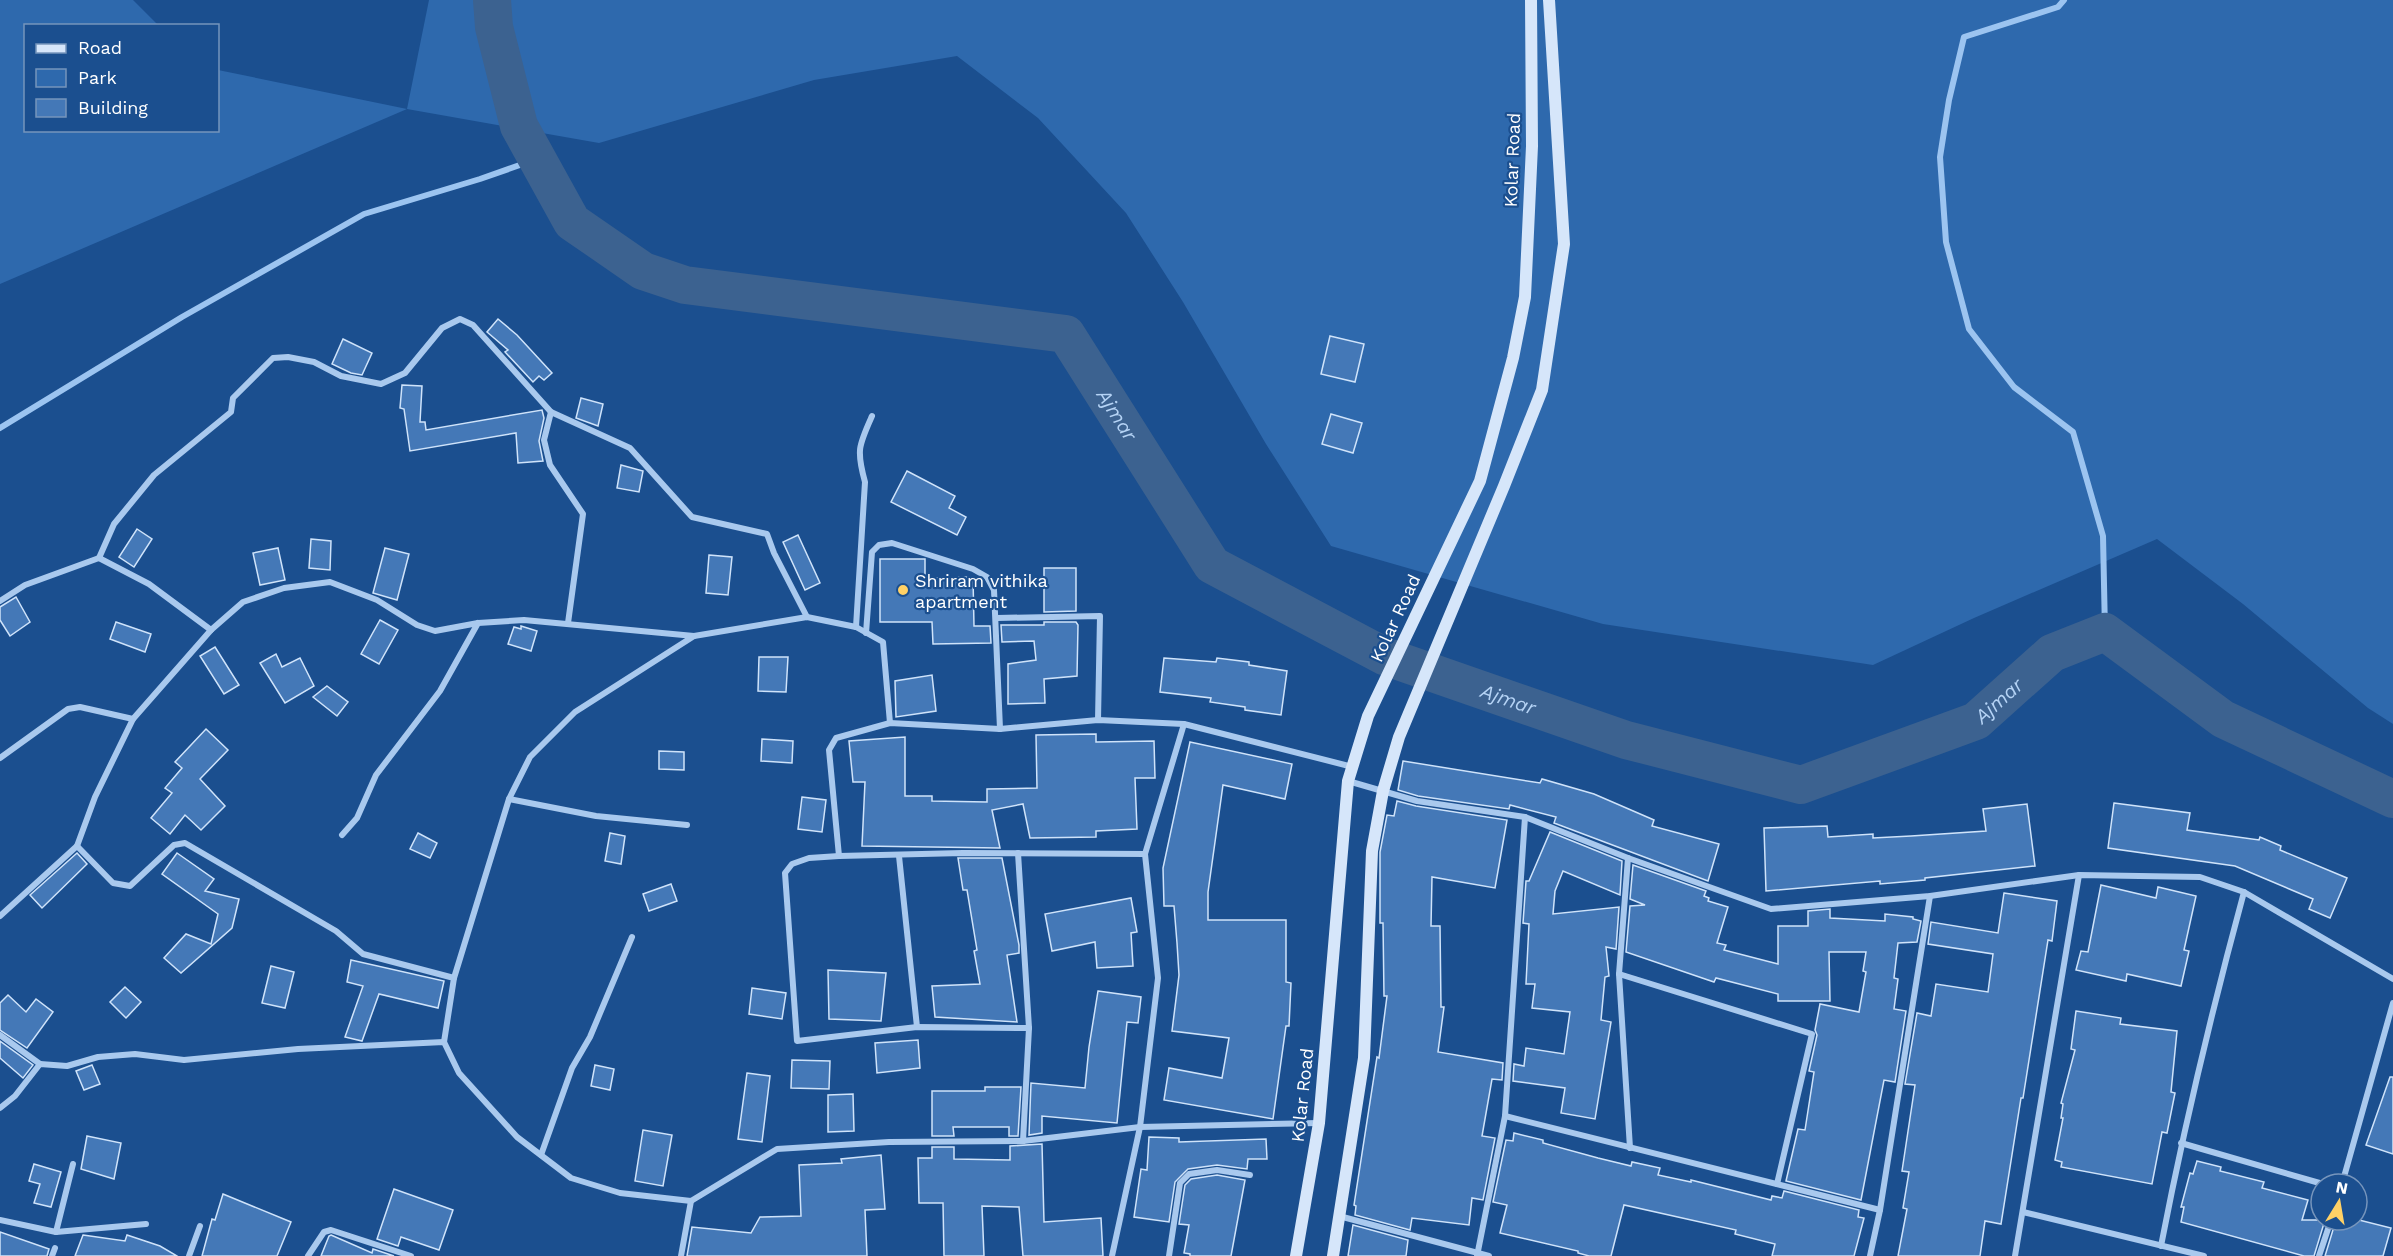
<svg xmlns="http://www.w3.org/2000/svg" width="2393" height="1256" font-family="'Work Sans',sans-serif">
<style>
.green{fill:#2e69ad}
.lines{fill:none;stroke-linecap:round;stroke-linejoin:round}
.stream{stroke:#9cc4f0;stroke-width:6}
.river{stroke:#3c6290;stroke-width:38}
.building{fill:#4478b7;stroke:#cfe3fa;stroke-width:1.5}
.minor{stroke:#a9c9ee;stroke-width:6}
.secondary{stroke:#d6e6fa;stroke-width:12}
.poi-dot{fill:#ffd166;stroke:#1b4f8f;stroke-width:2}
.labels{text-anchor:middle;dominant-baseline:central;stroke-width:4.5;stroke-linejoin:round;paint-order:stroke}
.street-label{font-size:18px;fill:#fff;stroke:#1b4f8f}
.poi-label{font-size:18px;fill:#fff;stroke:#1b4f8f;text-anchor:start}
.water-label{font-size:20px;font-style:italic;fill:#b5d3f5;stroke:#1b4f8f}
</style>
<rect width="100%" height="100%" fill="#1b4f8f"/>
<path class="green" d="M0,0H133L158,25L26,26V130H218V70L407,109L429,0H2393V724L2368,708L2243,604L2157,539L1974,618L1873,665L1603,624L1331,546L1266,444L1183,302L1126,213L1038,118L957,56L814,80L599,143L407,109L0,284Z"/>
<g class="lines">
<g class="stream">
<path d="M2064,0L2058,7L1964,37L1949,100L1940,157L1946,242L1969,329L2014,387L2073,432L2103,536L2105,632"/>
<path d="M0,428L182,317L364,214L480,179L537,159"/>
</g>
<path class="river" id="s1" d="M492,0L494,27L519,126L572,222L643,271L685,285L1066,334L1212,565L1384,656L1626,740L1801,785L1976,721L2052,653L2105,632L2223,719L2393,799"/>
</g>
<g class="building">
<path d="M498,319L517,335L552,373L544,380L539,376L533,382L505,352L508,350L487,332Z"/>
<path d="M1330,336L1364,344L1355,382L1321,374Z"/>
<path d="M343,339L372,353L362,375L351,373L332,364Z"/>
<path d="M402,385L422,386L420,422H425L426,430L542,410L544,418L539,441L543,461L518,463L516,433L410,451L404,409L400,408Z"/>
<path d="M581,398L603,404L598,426L576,418Z"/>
<path d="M1331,414L1362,423L1353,453L1322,444Z"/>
<path d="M621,465L643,471L639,492L617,488Z"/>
<path d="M907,471L955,496L949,508L966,517L957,535L891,502Z"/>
<path d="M137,529L152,539L134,567L119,557Z"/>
<path d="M798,535L820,583L805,590L783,542Z"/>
<path d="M311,539L331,541L330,570L309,568Z"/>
<path d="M278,548L285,580L260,585L253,553Z"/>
<path d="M385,548L409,554L397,600L373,593Z"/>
<path d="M709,555L732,557L728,595L706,593Z"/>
<path d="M880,559H925V578L973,577L974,626H990L991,643L933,644L932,622H880Z"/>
<path d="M1044,568H1076V611L1044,612Z"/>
<path d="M16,597L30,622L10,636L0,620V607Z"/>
<path d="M380,620L398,630L379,664L361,654Z"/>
<path d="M116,622L151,634L145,652L110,639Z"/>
<path d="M1044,622H1076L1078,625L1077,676L1044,679L1045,703L1008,704V664L1036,660L1034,641L1002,642L1001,625H1044Z"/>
<path d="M521,626L537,631L531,651L508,644L514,627L521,629Z"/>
<path d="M215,647L239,685L224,694L200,656Z"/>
<path d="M276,654L282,667L300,658L314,686L285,703L260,663Z"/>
<path d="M759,657H788L786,692L758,691Z"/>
<path d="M1164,658L1216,662L1217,658L1249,662V665L1287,671L1281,715L1245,710V707L1210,702L1211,698L1160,692Z"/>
<path d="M932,675L936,711L896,717L895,681Z"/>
<path d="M327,686L348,702L337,716L313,697Z"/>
<path d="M206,729L228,750L200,779L225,806L201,830L185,815L170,834L151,818L172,793L165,788L182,768L175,762Z"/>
<path d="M1096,734V742L1154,741L1155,778H1135L1137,829L1096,831V837L1030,838L1023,804L992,810L1000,848L862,846L865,782H853L849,741L905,737V796H932V801L987,802V789L1037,788L1036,735Z"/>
<path d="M762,739L793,741L792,763L761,761Z"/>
<path d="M1190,742L1292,764L1285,799L1223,785L1208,892V920H1286V982L1291,983L1289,1026H1286L1273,1119L1164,1100L1169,1068L1222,1078L1229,1038L1172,1031L1179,975L1177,943L1174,906H1164L1163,868Z"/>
<path d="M659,751L684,752V770L659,769Z"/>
<path d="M1403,761L1540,783L1542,779L1594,794L1654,820L1652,826L1719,844L1708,881L1554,823L1556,817L1510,805L1509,809L1418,796L1398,790Z"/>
<path d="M802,797L826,800L822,832L798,829Z"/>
<path d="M1397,801L1416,806L1507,820L1495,888L1432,877L1431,926H1440L1441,1007H1444L1438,1052L1503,1063L1502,1080L1492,1079L1482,1136L1495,1138L1483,1200L1472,1198L1469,1225L1412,1218L1410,1230L1355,1215L1356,1206L1354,1205L1377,1057L1379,1058L1387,996H1384L1383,923H1380V852L1387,815L1394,816Z"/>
<path d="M2114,803L2190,813L2187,830L2259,840L2260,837L2281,846L2280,850L2347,878L2330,918L2309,909L2313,899L2235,866L2108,848Z"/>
<path d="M2027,804L2035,866L1925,878V880L1880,884V881L1766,891L1764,828L1827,826L1828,837L1873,834V838L1911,836L1986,831L1983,809Z"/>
<path d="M1550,832L1622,861L1620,895L1563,871L1555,891L1553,914L1619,907L1616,949L1606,947L1609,976L1605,977L1601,1020L1611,1022L1595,1119L1561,1113L1565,1088L1513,1081L1514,1064L1524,1066L1526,1048L1564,1054L1570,1012L1532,1008L1535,984H1526L1529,924L1523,923L1526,881H1529Z"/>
<path d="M418,833L437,843L430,858L410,849Z"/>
<path d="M610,833L625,836L621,864L605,861Z"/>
<path d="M77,853L87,864L42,908L30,895Z"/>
<path d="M177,853L214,879L205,891L239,899L232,928L181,973L164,958L186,934L211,944L218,914L162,874Z"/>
<path d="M958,858H1002L1019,945V953L1007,955L1017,1022L935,1017L932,986L980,984L974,951L977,950L967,890H963Z"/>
<path d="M1633,865L1706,891L1704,896L1709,898L1708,901L1728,907L1717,943L1726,945L1724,950L1778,964V926H1808V911L1830,909V918L1885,921V914L1913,917V919L1921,921L1917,942L1898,943L1894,978L1898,979L1894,1009L1906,1011L1895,1082L1884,1080L1861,1200L1786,1181L1798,1129L1805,1130L1814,1072L1809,1071L1817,1035L1815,1030L1820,1004L1859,1012L1866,972L1863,971L1866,952H1829L1830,1001H1778V994L1716,978L1714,982L1626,952L1630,906L1645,905L1630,899Z"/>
<path d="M671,884L677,901L649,911L643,894Z"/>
<path d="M2101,885L2156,898L2158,887L2196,896L2184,950L2189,951L2181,986L2127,974L2126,981L2076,970L2081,951L2088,952Z"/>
<path d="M2004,893L2057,901L2052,941L2048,940L2023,1098H2021L2001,1224L1985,1221L1980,1256H1898L1907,1209L1903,1208L1909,1172L1902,1171L1915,1085L1905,1084L1917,1013L1931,1016L1936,984L1988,992L1993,954L1928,944L1931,922L1998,933Z"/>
<path d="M1131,898L1137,932L1131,933L1133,966L1097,968L1095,942L1052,951L1045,914Z"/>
<path d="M351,960L444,981L438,1008L379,994L362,1041L345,1037L363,986L347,982Z"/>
<path d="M271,966L294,972L285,1008L262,1003Z"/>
<path d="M828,970L886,973L881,1021L829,1019Z"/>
<path d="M125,987L141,1002L126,1018L110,1002Z"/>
<path d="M752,988L786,993L782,1019L749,1014Z"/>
<path d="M1098,991L1141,997L1138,1023L1127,1022L1117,1123L1042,1116V1133L1029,1135L1031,1083L1085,1088L1089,1047Z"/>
<path d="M8,995L26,1012L36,999L53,1012L27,1048L0,1030V1003Z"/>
<path d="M2076,1011L2121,1018L2120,1024L2177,1031L2171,1092L2175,1093L2167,1133L2162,1132L2152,1184L2061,1167L2062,1162L2055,1160L2063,1118H2061L2063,1104L2061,1103L2075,1050L2071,1049Z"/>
<path d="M918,1040L920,1068L877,1073L875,1043Z"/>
<path d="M0,1041L33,1065L23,1078L0,1058Z"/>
<path d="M792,1060L830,1061L829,1089L791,1088Z"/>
<path d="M92,1065L100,1084L84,1090L76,1071Z"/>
<path d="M595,1065L614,1069L610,1090L591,1086Z"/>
<path d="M747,1073L770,1076L762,1142L738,1139Z"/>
<path d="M2390,1077H2393V1154L2366,1145Z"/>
<path d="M985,1087H1021L1018,1136H1009V1127H953L954,1136H932V1091H985Z"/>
<path d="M853,1094L854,1131L828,1132V1095Z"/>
<path d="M643,1130L672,1135L663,1186L635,1181Z"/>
<path d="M1514,1133L1543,1140V1143L1598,1158L1631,1166L1632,1162L1660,1168L1658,1175L1691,1182V1180L1771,1200L1772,1196L1782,1198L1784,1191L1859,1210L1858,1217L1864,1218L1854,1256H1772L1775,1244L1735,1234L1736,1230L1624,1205L1611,1256H1589L1578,1253V1251L1500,1233L1507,1205L1493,1202L1506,1140L1513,1141Z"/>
<path d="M87,1136L121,1143L114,1179L81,1169Z"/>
<path d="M1149,1137L1179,1138V1142L1266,1139L1267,1159H1248L1247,1169L1217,1165L1188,1169L1175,1182L1169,1222L1134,1217L1141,1169L1147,1170Z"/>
<path d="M1042,1144L1044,1222L1101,1218L1103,1256H1023L1019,1207L982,1206L984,1256H944L943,1203H919L918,1158H932V1147H954V1159L1010,1160V1146Z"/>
<path d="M881,1155L885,1209L865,1210L867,1256H687L692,1227L751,1233L760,1217L801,1216L799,1165L842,1163L841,1159Z"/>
<path d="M2197,1161L2221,1167L2220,1171L2264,1182L2262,1188L2308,1200L2302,1220H2325L2314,1256H2304L2181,1222L2184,1207H2181L2190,1173L2193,1174Z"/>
<path d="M34,1164L61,1172L51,1207L34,1203L40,1184L29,1181Z"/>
<path d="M1217,1175L1245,1180L1231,1256H1190V1254L1184,1253L1189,1225L1179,1224L1185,1185L1191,1179Z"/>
<path d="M394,1189L453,1210L439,1250L401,1237L398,1246L377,1239Z"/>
<path d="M223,1194L291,1222L277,1256H202L212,1219L215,1220Z"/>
<path d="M2336,1220H2359L2391,1228L2383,1256H2325Z"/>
<path d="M1353,1225L1408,1240L1406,1256H1348Z"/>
<path d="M0,1232L49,1249L47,1256H0Z"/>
<path d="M83,1235L125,1241L127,1235L160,1246L177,1256H75Z"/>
<path d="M331,1235L372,1253L373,1249L394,1256H321L329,1236Z"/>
</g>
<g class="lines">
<g class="minor">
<path d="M551,412L544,440L550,465L583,514L568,623"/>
<path d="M0,601L25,585L99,558"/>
<path d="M997,618L1100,616L1098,720"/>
<path d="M856,627L865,482C856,450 859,445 872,416"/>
<path d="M866,633L872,552L879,545L892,543L973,569L987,577L994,590L1000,729"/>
<path d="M694,636L524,620L478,623L435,631L417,625L377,600L330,582L284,588L243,602L211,630L149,584L99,558L114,524L154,475L231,412L233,398L273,358L288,357L314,362L341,376L381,384L405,373L442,328L460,319L473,325L551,412L630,448L692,517L767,534L774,553L807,617"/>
<path d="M0,758L68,709L80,707L133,719"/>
<path d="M1348,781L1417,801L1525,817L1628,858L1771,909L1930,896L2079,875L2200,877L2244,892L2393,979"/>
<path d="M509,799L596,816L687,825"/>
<path d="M342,835L357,818L376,775L440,691L478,623"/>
<path d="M77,846L95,797L133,719L211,630"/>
<path d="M1018,853L1029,1028L1023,1141"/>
<path d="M839,856L829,750L836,738L890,723L1000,729L1098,720L1184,724L1353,767"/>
<path d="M899,856L917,1027"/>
<path d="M1628,858L1619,974L1630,1148"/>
<path d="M0,916L77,846L113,883L130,886L174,845L185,843L336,931L363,954L454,978L444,1042"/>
<path d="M1619,974L1812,1034L1777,1184"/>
<path d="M454,978L509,799L530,757L575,712L694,636L807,617L856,627L883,642L890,723"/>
<path d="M1029,1028L917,1027L797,1041L785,873L792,864L809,858L839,856L963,853L1145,854"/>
<path d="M0,1035L40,1064"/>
<path d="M0,1108L15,1096L40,1064L67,1066L98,1057L135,1054L184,1060L298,1049L444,1042L459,1073L517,1137L571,1178L620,1193L691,1201L777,1149L889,1142L1023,1141L1140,1127L1319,1123"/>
<path d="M1505,1116L1880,1210"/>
<path d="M2181,1143L2323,1184"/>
<path d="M541,1155L572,1068L590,1037L632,937"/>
<path d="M2342,1184L2393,1003"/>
<path d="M2023,1212L2204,1256"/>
<path d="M1339,1216L1489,1256"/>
<path d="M0,1220L56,1232L73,1164"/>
<path d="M56,1232L146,1224"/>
<path d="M2161,1246C2184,1127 2212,1010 2244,892"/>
<path d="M52,1256L55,1248"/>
<path d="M189,1256L200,1226"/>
<path d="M308,1256L324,1232L331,1230L411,1256"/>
<path d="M681,1256L691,1201"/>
<path d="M1112,1256L1140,1127L1158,978L1145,854L1184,724"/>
<path d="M1169,1256L1180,1183L1189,1174L1217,1170L1250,1175"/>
<path d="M1477,1256L1505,1116L1525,817"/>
<path d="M1870,1256L1880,1210L1930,896"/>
<path d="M2015,1256L2079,875"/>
<path d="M2319,1256L2331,1220"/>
</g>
<g class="secondary">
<path d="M1296,1256L1319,1123L1348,781L1368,716L1480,481L1513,358L1525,297L1532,146L1531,0"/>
<path d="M1333,1256L1364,1058L1372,851L1383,791L1399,737L1504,486L1542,390L1564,244L1549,0"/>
</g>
</g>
<circle class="poi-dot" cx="903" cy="590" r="6"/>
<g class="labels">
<g class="street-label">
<text transform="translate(1512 160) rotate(-88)">Kolar Road</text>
<text transform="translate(1395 618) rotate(-65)">Kolar Road</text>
<text transform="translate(1302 1095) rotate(-84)">Kolar Road</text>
</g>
<g class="poi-label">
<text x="915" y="580">Shriram vithika<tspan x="915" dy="21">apartment</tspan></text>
</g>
<g class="water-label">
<text stroke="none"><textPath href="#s1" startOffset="849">Ajmar</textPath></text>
<text stroke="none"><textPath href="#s1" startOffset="1353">Ajmar</textPath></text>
<text stroke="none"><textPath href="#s1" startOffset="1875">Ajmar</textPath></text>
</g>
</g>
<rect x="24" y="24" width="195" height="108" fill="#1b4f8f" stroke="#7695bc" stroke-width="1.5"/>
<rect x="36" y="44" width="30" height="9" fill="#d6e6fa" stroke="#7695bc" stroke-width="1.5"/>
<text x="78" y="54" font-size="18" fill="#ffffff">Road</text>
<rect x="36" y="69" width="30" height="18" fill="#2e69ad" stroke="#7695bc" stroke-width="1.5"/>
<text x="78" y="84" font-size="18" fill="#ffffff">Park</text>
<rect x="36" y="99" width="30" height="18" fill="#4478b7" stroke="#7695bc" stroke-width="1.5"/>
<text x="78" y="114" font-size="18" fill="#ffffff">Building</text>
<g transform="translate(2339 1202) rotate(11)"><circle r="28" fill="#1b4f8f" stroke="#7695bc" stroke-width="1.5"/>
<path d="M0-4.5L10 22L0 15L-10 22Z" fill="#ffd166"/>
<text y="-9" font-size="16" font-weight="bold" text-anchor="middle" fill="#ffffff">N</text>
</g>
</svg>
